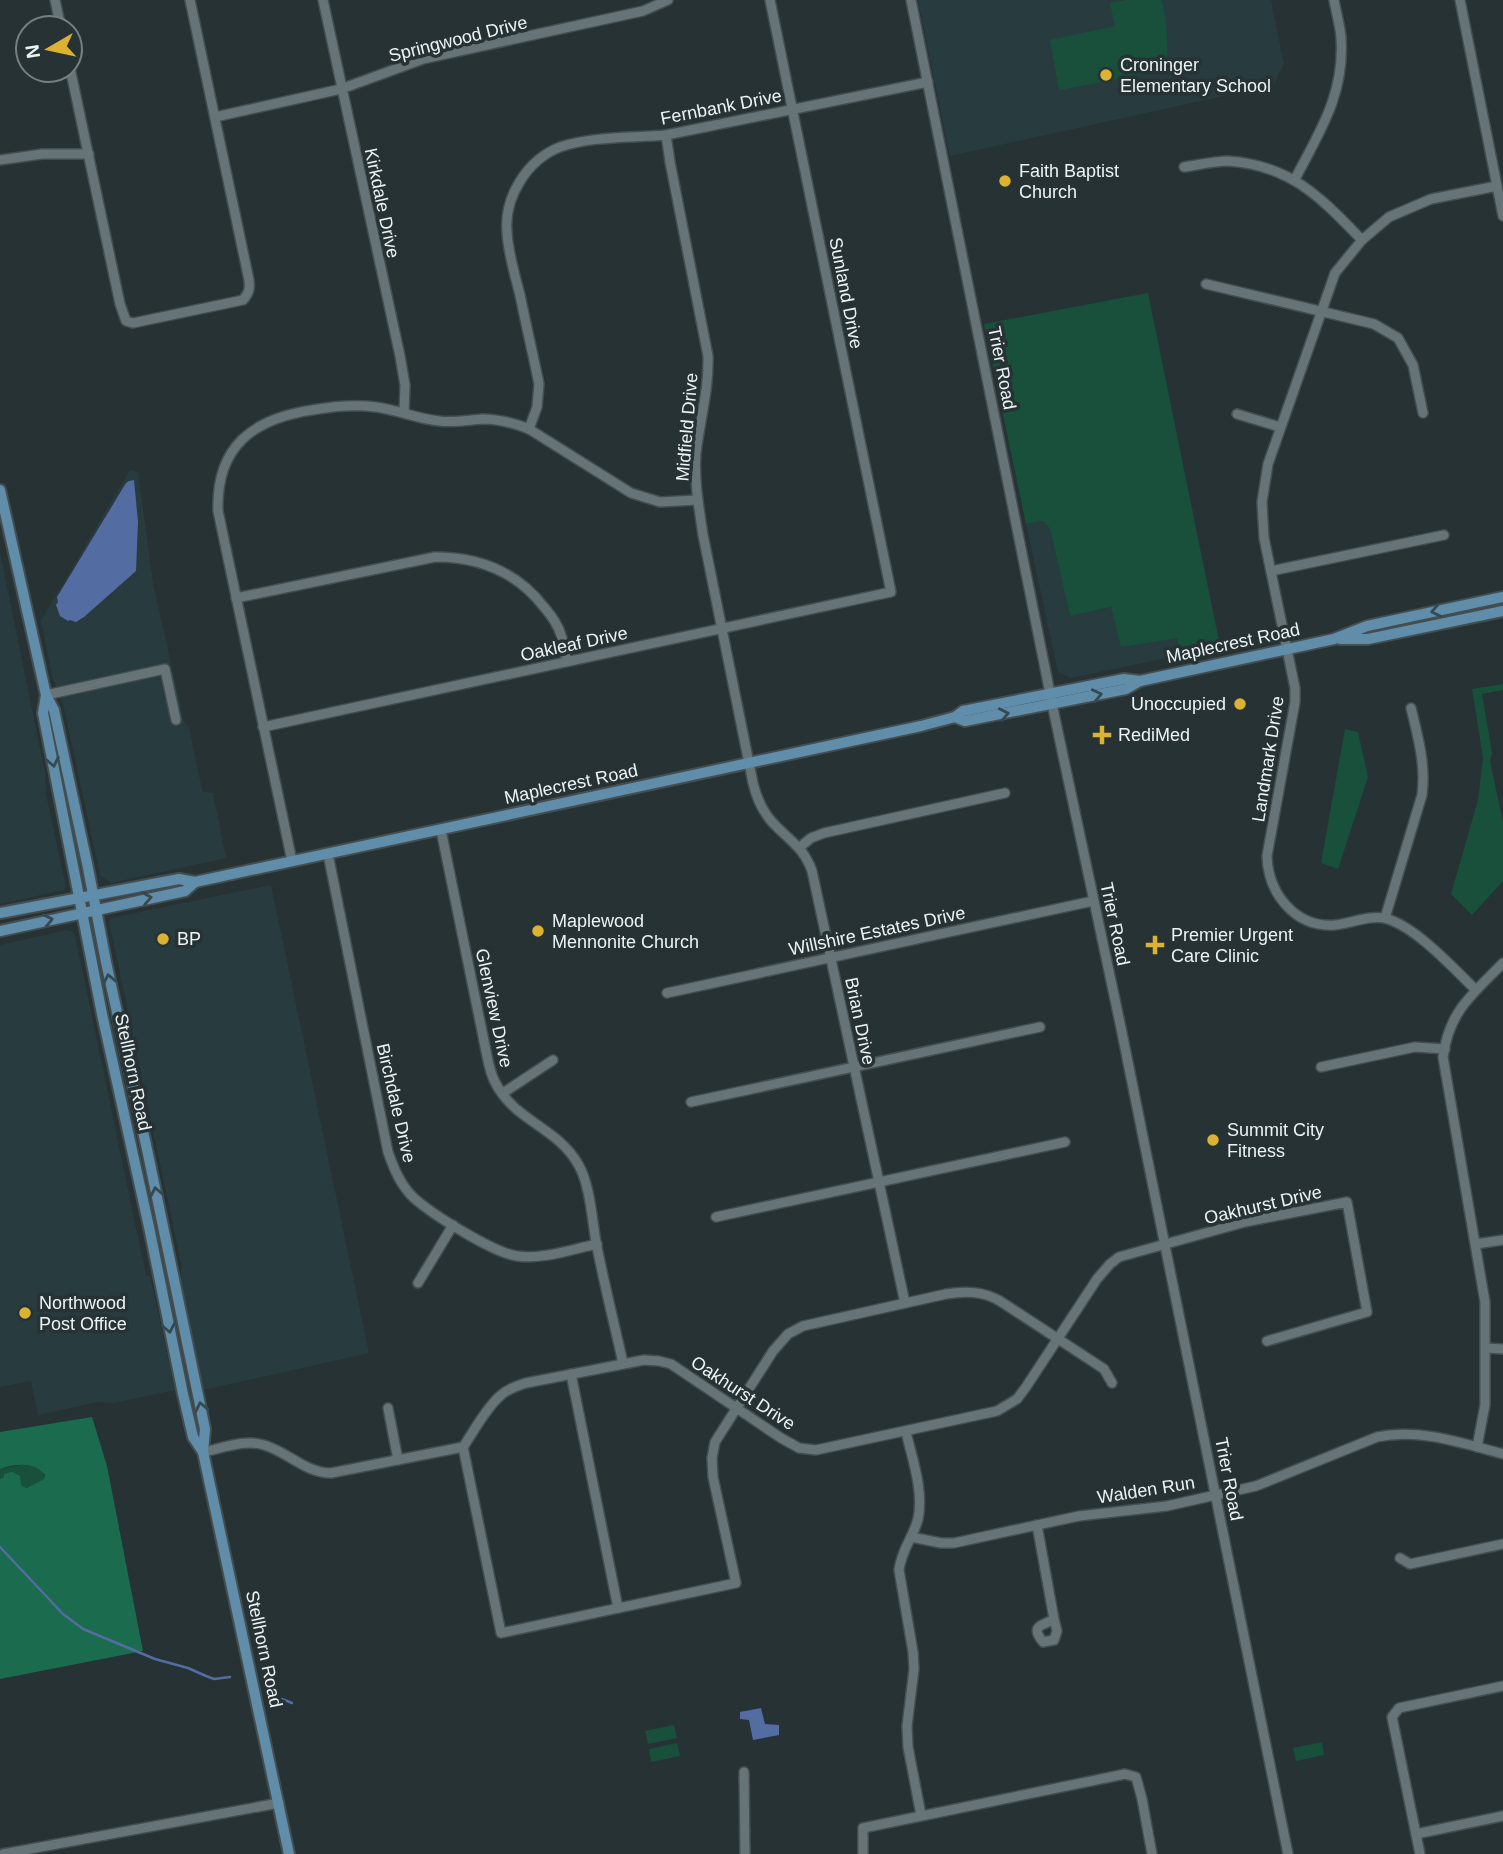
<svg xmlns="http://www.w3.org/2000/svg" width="1503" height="1854" font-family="Arial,sans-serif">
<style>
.built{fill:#283c40}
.green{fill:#18503b}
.forest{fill:#1b6b4e}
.water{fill:#536ca1}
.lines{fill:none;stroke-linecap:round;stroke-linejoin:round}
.stream{stroke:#536ca1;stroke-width:2.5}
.minor-casing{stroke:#444e51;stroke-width:12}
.major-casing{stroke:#444e51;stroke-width:14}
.minor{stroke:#677477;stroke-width:9}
.major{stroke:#608da9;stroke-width:10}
.oneway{stroke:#354952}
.poi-dot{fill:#dcb233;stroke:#273235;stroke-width:2.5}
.labels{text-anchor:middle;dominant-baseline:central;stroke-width:7;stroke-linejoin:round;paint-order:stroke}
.street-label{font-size:18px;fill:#ecf3f5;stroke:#273235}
.poi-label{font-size:18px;fill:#ecf3f5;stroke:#273235;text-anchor:start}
</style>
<rect width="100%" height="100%" fill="#273235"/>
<g class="built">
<path d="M918,0H1271L1284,64L1273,85L950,156Z"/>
<path d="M130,470L138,472L153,583L184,722L189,727L202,789L203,792L213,793L226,858L111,883L100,875L63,704L53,679L41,621Z"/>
<path d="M1043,521L1050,529L1070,616L1111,607L1177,638L1181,655L1071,678L1058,672L1026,524Z"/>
<path d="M0,552L45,773L46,794L66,887L64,890L0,904Z"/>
<path d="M271,885L369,1353L203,1390L180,1279L182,1268L109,921L111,918Z"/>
<path d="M67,930L73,932L75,935L146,1276H150L175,1390L114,1403L97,1402L38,1415L31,1381L0,1387V945Z"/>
</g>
<g class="green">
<path d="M1126,0H1162C1167,23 1169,46 1166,70L1059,90L1050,40L1115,26L1110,3Z"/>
<path d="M1148,293L1220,646L1181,655L1177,638L1121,647L1111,607L1070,616L1050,529L1043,521L1026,524L984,324Z"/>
<path d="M1503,684V690L1482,694L1492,753L1490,761L1503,822V881L1472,915L1451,894L1478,800L1483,758L1472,689Z"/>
<path d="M1345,729L1358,732L1368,777L1338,869L1321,863Z"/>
<path d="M20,1465C30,1465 45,1466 45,1479L25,1488L4,1477L0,1479V1469Z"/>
<path d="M674,1725L677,1738L648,1744L645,1731Z"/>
<path d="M1322,1742L1324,1755L1296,1761L1293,1748Z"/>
<path d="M677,1743L680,1756L651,1762L649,1749Z"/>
</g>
<path class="forest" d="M92,1417L107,1466L143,1651L0,1679V1479L4,1477V1474L12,1472L20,1476L21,1485L26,1488L44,1479L45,1475C34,1461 15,1464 0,1469V1432Z"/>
<g class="water">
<path d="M134,480L138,522L136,571L84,617L76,622L70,620L68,621L60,616L56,605L58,602L57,597L126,483L129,481Z"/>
<path d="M761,1708L765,1724L779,1725V1735L753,1740L749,1720L740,1719V1712Z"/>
</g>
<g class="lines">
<g class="stream">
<path d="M0,1547L63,1614L83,1629L155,1659L188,1668L206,1676L214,1679L230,1677"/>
<path d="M274,1696L292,1703"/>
</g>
<defs>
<g id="minor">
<path d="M55,0L61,28"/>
<path d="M323,0L400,356L405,385L404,413"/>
<path d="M911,0L1055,718L1120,1023L1288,1854"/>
<path d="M1460,0L1503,216"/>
<path d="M70,68L120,304L126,321L133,323L243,300C249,293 250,289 249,280L190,0"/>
<path d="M215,117L341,89L423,59L643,11L668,0"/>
<path d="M666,135L670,162L708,356C709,389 700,420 696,453C694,481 699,508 703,535L753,783C757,800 764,815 777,827C793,843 804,849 812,871L905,1303"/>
<path d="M0,160L42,154H89"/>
<path d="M1184,167C1198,165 1214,161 1228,161C1291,165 1321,198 1362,240"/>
<path d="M1295,179C1320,131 1345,94 1341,37C1340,25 1336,12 1334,0"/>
<path d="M1206,284L1374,324L1398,338L1413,365L1423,413"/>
<path d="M1237,414L1280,427"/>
<path d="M529,429L537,407L539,384C533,354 526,325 520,295C515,275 508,253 507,232C504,197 527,160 560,147C592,136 633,138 666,135L928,82"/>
<path d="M1271,571L1444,535"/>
<path d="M236,598L435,557C479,557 517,572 544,607C551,615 558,625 561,635C564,643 565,653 567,661"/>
<path d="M46,695L165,669L176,720"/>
<path d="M263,727L891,592L770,0"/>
<path d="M441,830L486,1051C488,1061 490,1073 495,1082C514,1121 557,1127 578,1164C590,1184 592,1219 596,1242C604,1283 614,1323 623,1363"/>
<path d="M800,847L811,838L824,833L1005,793"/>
<path d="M328,854L388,1152C394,1169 401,1186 414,1198C433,1215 494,1253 517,1256C541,1260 573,1249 597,1244"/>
<path d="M292,861L218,511C216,447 252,419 312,410C334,406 355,404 376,407C398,410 418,419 439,421C454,423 468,420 482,419C499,419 514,423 529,429L631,493L660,502L697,500"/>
<path d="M1385,918L1422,795C1426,765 1418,737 1411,708"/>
<path d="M1476,990C1453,968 1418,929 1388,919C1371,914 1352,923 1335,925C1295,928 1268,893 1267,856L1295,702V688L1264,538L1262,502L1268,464L1335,273L1362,240L1389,217L1431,199L1497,186"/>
<path d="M667,993L1093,901"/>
<path d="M1321,1067L1415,1047L1445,1049"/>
<path d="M503,1093L553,1060"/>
<path d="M691,1102L1040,1027"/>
<path d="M716,1217L1065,1142"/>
<path d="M1476,1244L1503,1240"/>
<path d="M418,1283L453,1225"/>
<path d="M1486,1348L1503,1349"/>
<path d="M571,1374L618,1608"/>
<path d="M388,1408L398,1460"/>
<path d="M906,1432C912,1458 924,1491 918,1519C913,1538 902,1548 899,1570L913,1652L914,1669L907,1726L908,1747L921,1815"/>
<path d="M463,1447L501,1633L736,1583L713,1477L712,1458L715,1442L773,1351L788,1334L803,1326L946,1294C965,1291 983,1291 1000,1301L1104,1369L1112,1383"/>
<path d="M1477,1447L1485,1405V1302L1443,1057C1449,1011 1472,995 1503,963"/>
<path d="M203,1452C223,1448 245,1439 264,1445C288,1452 305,1473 331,1473L463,1447C474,1431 486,1408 500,1396C507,1389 517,1386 526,1383L644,1360L659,1361L671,1364L781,1438L799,1448L816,1450L997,1411L1017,1399L1026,1387L1097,1279L1110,1264L1119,1257L1245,1222L1347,1202L1367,1312L1267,1341"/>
<path d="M1037,1525L1054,1619C1043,1626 1029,1625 1043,1642L1054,1640L1057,1631L1054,1619"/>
<path d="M911,1537L941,1543H954L1079,1516L1167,1506L1256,1486L1377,1437C1419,1428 1462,1443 1503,1454"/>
<path d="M1400,1558L1410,1564L1503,1544"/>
<path d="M744,1772L745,1854"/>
<path d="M1416,1834L1503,1816"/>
<path d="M3,1854L279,1803"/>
<path d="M863,1854V1828L1125,1774L1136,1777L1142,1799L1152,1854"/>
<path d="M1420,1854L1392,1717L1399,1708L1503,1686"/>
</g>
<g id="major">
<path d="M0,490L46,695L54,710L88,868L106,962L148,1154L205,1429L203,1452L289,1854"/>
<path d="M1340,639H1368L1503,611"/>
<path d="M46,695L43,713L102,1014L149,1227L183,1394L193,1437L203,1452"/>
<path d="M955,717L965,721L1126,689L1140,681L1334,639L1367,626L1503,597"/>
<path d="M0,913L179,879L195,882L921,726L955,717L963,711L1124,679L1140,681"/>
<path d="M0,931L185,891L195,882"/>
</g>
</defs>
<use href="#minor" class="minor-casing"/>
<use href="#major" class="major-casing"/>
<use href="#minor" class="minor"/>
<use href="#major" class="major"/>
</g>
<defs><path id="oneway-chevron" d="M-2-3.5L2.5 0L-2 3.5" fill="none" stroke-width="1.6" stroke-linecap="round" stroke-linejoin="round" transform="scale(1.75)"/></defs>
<g class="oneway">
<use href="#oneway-chevron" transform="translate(1436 611) rotate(168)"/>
<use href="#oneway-chevron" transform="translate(1097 695) rotate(-12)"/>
<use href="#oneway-chevron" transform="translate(1004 714) rotate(-11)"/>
<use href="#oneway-chevron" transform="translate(53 762) rotate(78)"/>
<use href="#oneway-chevron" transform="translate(147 898) rotate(-11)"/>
<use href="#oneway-chevron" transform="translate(48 920) rotate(-13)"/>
<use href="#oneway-chevron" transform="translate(109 979) rotate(-102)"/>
<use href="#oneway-chevron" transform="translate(156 1192) rotate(-101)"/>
<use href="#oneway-chevron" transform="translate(169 1328) rotate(79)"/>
<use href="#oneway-chevron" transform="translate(201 1407) rotate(-102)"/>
</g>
<g class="poi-dot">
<circle cx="1106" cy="75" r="7"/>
<circle cx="1005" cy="181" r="7"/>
<circle cx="1240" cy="704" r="7"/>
<path d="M1098.5 724.5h7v7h7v7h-7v7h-7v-7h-7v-7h7z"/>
<circle cx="538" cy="931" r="7"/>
<circle cx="163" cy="939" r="7"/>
<path d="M1151.5 934.5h7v7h7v7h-7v7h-7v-7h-7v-7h7z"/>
<circle cx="1213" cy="1140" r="7"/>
<circle cx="25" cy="1313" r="7"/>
</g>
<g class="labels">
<g class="street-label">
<text transform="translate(458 39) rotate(-14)">Springwood Drive</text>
<text transform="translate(721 107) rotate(-11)">Fernbank Drive</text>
<text transform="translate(382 203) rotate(78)">Kirkdale Drive</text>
<text transform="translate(846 293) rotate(79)">Sunland Drive</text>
<text transform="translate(1002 368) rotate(79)">Trier Road</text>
<text transform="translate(687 427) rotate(-85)">Midfield Drive</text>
<text transform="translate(1233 643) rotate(-12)">Maplecrest Road</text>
<text transform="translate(574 644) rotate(-12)">Oakleaf Drive</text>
<text transform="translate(1268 759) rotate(-81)">Landmark Drive</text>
<text transform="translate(571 784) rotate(-12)">Maplecrest Road</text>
<text transform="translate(1115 924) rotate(78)">Trier Road</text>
<text transform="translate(877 931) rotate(-12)">Willshire Estates Drive</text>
<text transform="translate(494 1008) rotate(78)">Glenview Drive</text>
<text transform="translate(860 1021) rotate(78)">Brian Drive</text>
<text transform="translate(133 1072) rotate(78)">Stellhorn Road</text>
<text transform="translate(396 1103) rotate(77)">Birchdale Drive</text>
<text transform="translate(1263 1205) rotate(-13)">Oakhurst Drive</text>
<text transform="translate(743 1393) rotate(33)">Oakhurst Drive</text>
<text transform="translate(1229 1479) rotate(79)">Trier Road</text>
<text transform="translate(1146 1490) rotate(-9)">Walden Run</text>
<text transform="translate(264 1649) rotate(78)">Stellhorn Road</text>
</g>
<g class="poi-label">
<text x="1120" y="65">Croninger<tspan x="1120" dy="21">Elementary School</tspan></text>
<text x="1019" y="171">Faith Baptist<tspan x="1019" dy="21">Church</tspan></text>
<text x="1226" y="704" text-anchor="end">Unoccupied</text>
<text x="1118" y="735">RediMed</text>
<text x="552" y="921">Maplewood<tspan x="552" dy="21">Mennonite Church</tspan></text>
<text x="1171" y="935">Premier Urgent<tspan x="1171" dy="21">Care Clinic</tspan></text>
<text x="177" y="939">BP</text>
<text x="1227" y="1130">Summit City<tspan x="1227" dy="21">Fitness</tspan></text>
<text x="39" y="1303">Northwood<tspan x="39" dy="21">Post Office</tspan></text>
</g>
</g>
<g transform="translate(49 49) rotate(261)"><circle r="33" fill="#273235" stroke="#767f82" stroke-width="2"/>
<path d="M0-5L12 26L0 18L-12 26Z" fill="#dcb233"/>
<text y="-10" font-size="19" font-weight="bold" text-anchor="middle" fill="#ecf3f5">N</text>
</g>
</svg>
